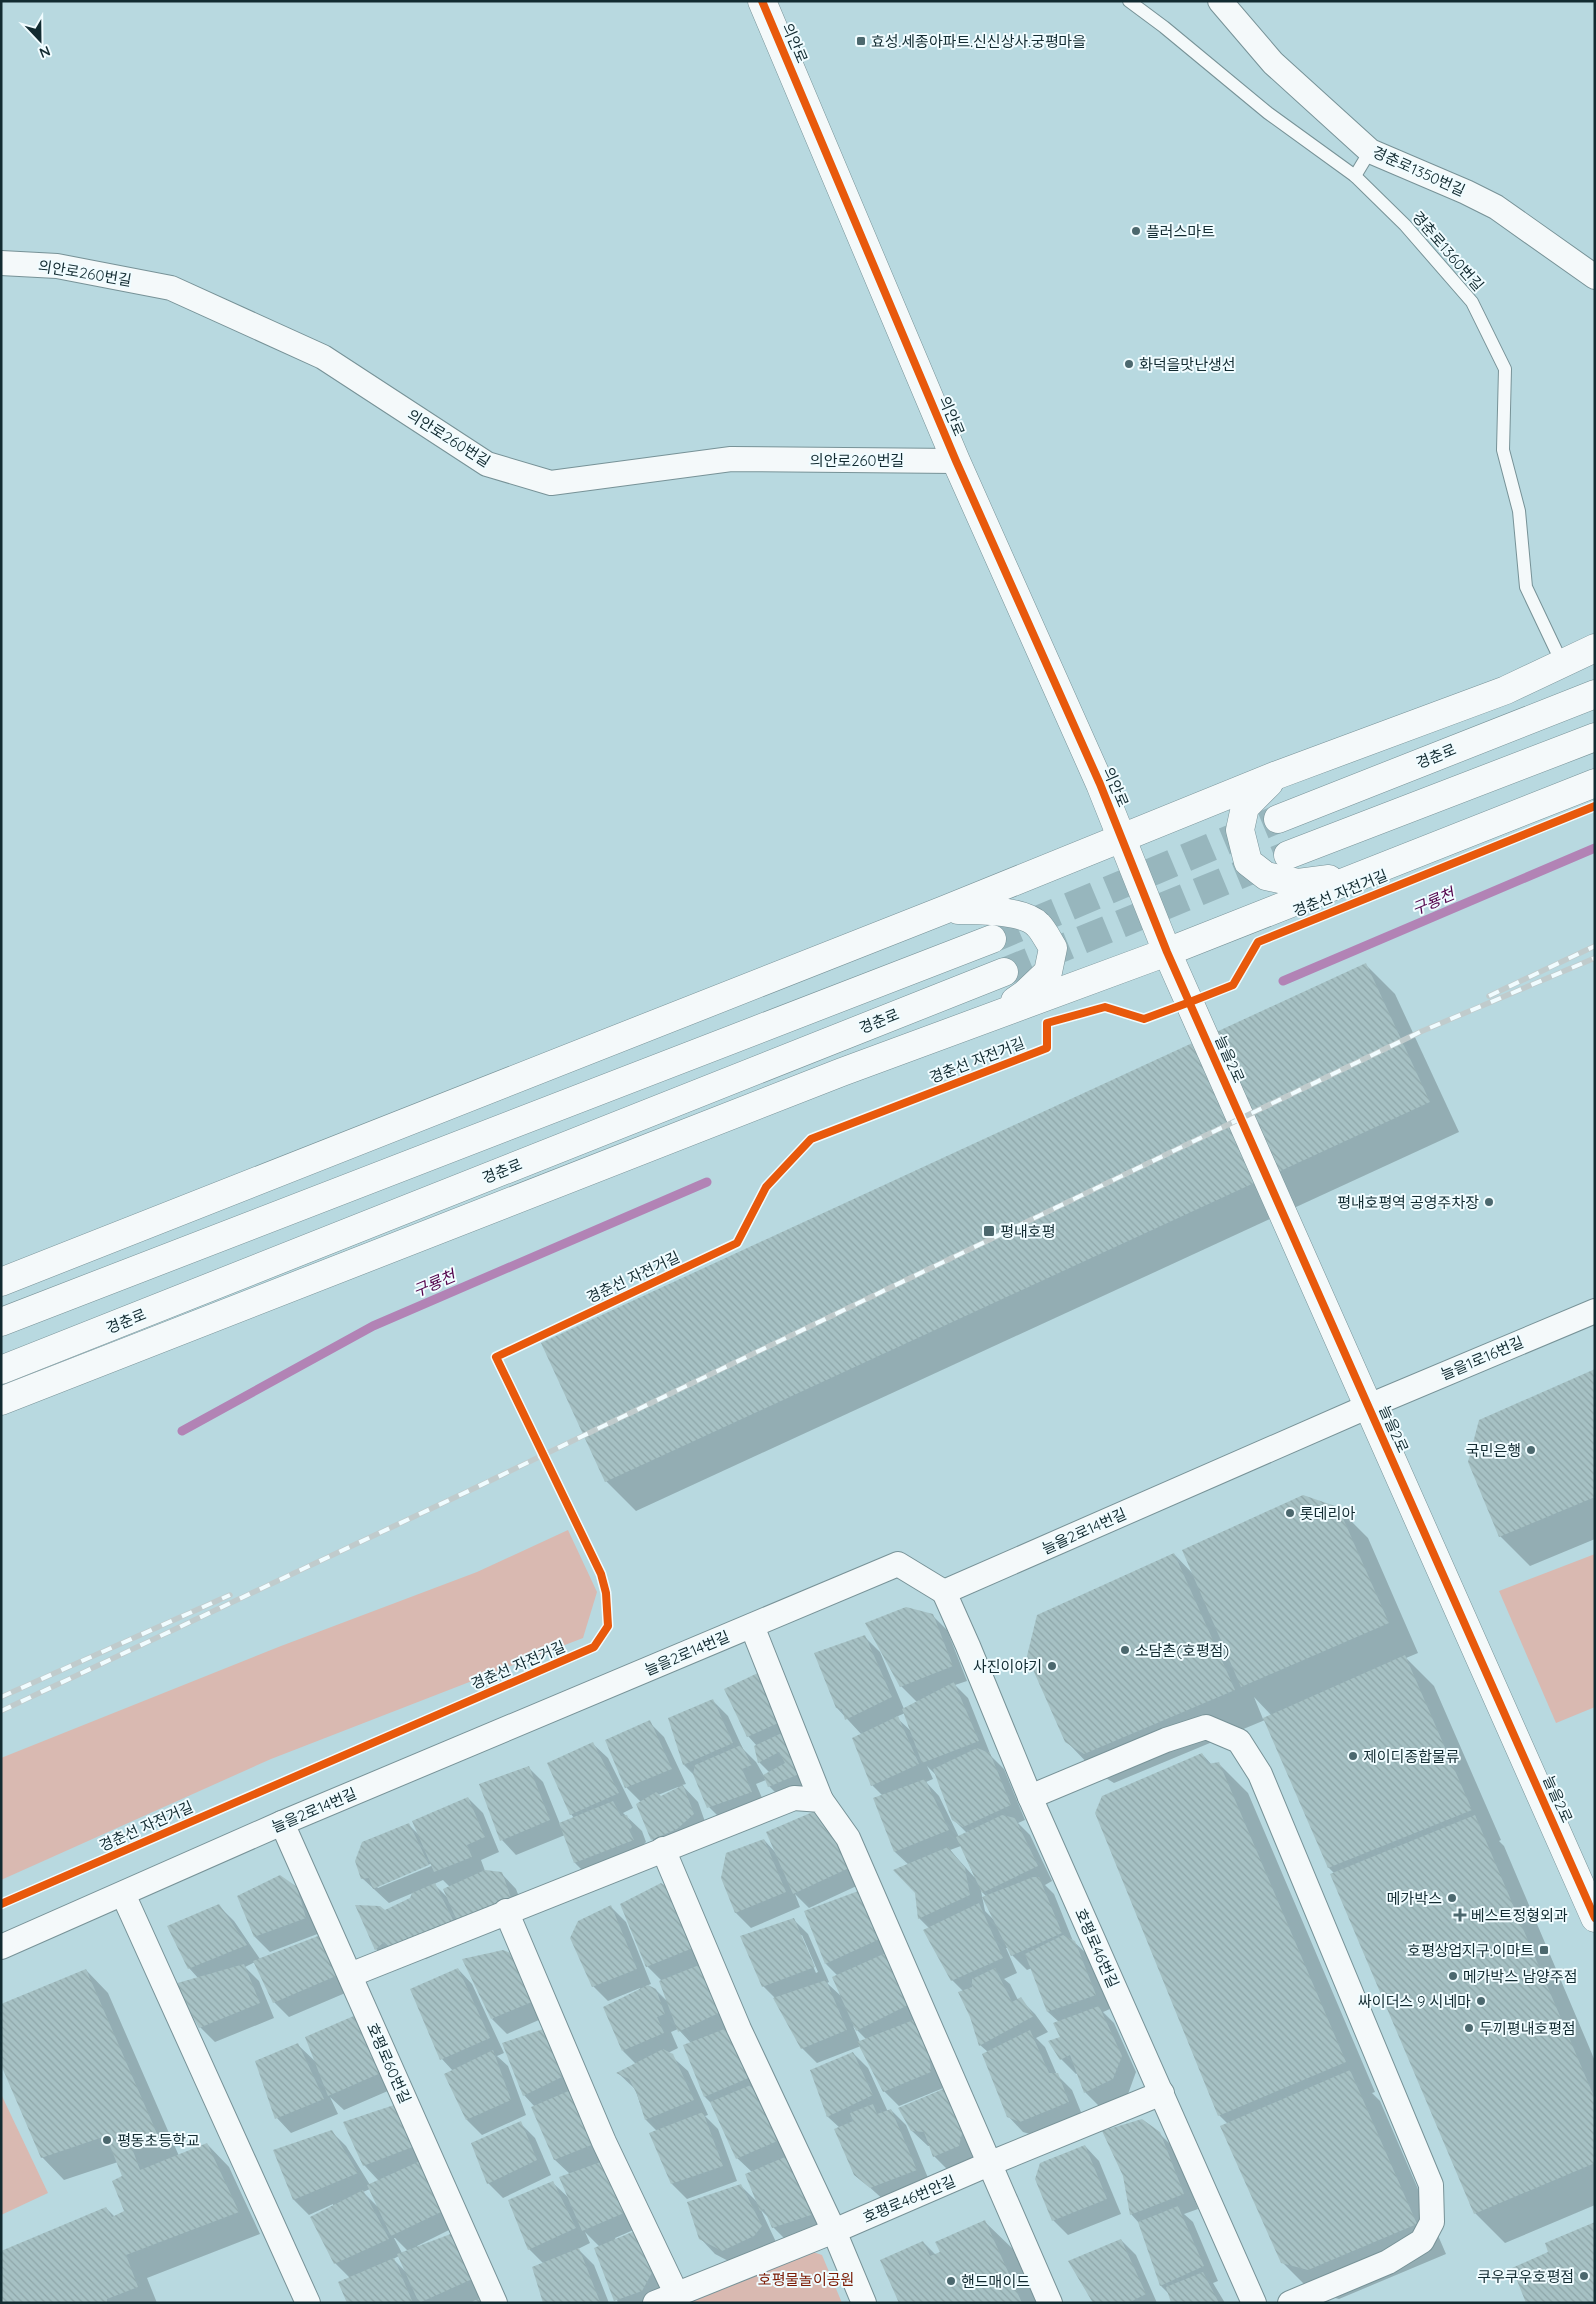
<svg xmlns="http://www.w3.org/2000/svg" width="1596" height="2304" font-family="Quicksand,'Noto Sans KR',sans-serif">
<style>
.park{fill:#d9b9b1}
.shadow{fill:#0003;fill-rule:evenodd}
.lines{fill:none;stroke-linecap:round;stroke-linejoin:round}
.stream{stroke:#b283b5;stroke-width:9}
.building{fill:url(#building-back-hatch)}
.tertiary-tunnel{stroke:#97b6bd;stroke-width:28;stroke-dasharray:28 14;stroke-linecap:butt}
.service-casing{stroke:#779297;stroke-width:14}
.minor-casing{stroke:#779297;stroke-width:26}
.tertiary-casing{stroke:#779297;stroke-width:29}
.service{stroke:#f4f9fa;stroke-width:12}
.minor{stroke:#f4f9fa;stroke-width:24}
.tertiary{stroke:#f4f9fa;stroke-width:28}
.rail-casing{stroke:#c0cbcc;stroke-width:5.5}
.rail{stroke:#f0fcff;stroke-width:4;stroke-dasharray:11;stroke-linecap:butt}
.cycleway-casing{stroke:#f0fcff;stroke-width:11}
.cycleway{stroke:#e8590c;stroke-width:8}
.poi-dot{fill:#4c686e;stroke:#f0fcff;stroke-width:2}
.labels{text-anchor:middle;dominant-baseline:central;stroke-width:4;stroke-linejoin:round;paint-order:stroke}
.poi-label{font-size:15px;fill:#122b31;stroke:#f0fcff;text-anchor:start}
.street-label{font-size:15px;fill:#122b31;stroke:#f0fcff}
.park-label{font-size:15px;fill:#7d1c06;stroke:#f0fcff}
.water-label{font-size:16px;font-style:italic;fill:#510049;stroke:#f0fcff}
</style>
<defs>
<pattern id="building-back-hatch" width="6" height="6" patternUnits="userSpaceOnUse" patternTransform="scale(1.25)"><rect width="6" height="6" fill="#a6c1c4"/><path d="M-1 5l2 2M0 0l6 6M5-1l2 2" fill="none" stroke="#8ea6a9"/></pattern>
</defs>
<rect width="100%" height="100%" fill="#b8d9e0"/>
<g class="park">
<path d="M568,1530L597,1592L583,1638L271,1759L1,1880V1758L281,1646L477,1572Z"/>
<path d="M1595,1554V1707L1556,1723L1499,1591Z"/>
<path d="M1,2094L48,2193L1,2215Z"/>
<path d="M810,2251L822,2255L842,2303H685Z"/>
</g>
<g class="shadow">
<path d="M1366,965L1395,994L1459,1132L636,1511L606,1481Z"/>
<path d="M1595,1370V1539L1530,1566L1500,1536Z"/>
<path d="M1338,1508L1368,1538L1418,1653L1406,1658L1434,1686L1501,1840L1499,1841L1504,1846L1595,2061V2205L1505,2243L1475,2213L1334,1873L1329,1868L1265,1720L1114,1783L1096,1772L1066,1741L1174,1554L1193,1574ZM1254,1697L1271,1715L1263,1719Z"/>
<path d="M932,1615L947,1630L967,1681L955,1685L968,1698L991,1756L1004,1769L1025,1820L1018,1823L1030,1835L1052,1881L1045,1885L1054,1894L1073,1941L1090,1957L1110,2009L1103,2012L1114,2023L1136,2072L1128,2094L1100,2107L1085,2092L1078,2073L1076,2074L1061,2059L1062,2038L1059,2022L1048,2012L1032,1968L1027,1970L1012,1955L1008,1948H1006L1017,1973L1004,1979L1010,1984L1018,2000L1020,1999L1035,2014L1048,2032L1036,2038L1045,2047L1057,2075L1072,2090L1083,2117L1036,2136L1023,2132L1008,2116L988,2052L980,2045L963,1991L952,1980L929,1928L919,1918L917,1893L909,1865L895,1852L883,1796L872,1785L862,1735L837,1708L865,1637L880,1652L904,1709L917,1702L901,1686ZM905,1713L913,1733L896,1717ZM927,1766L938,1777L952,1818L967,1833L959,1837L939,1796L926,1782L933,1779ZM961,1846L975,1878L950,1850ZM981,1891L987,1897L994,1920L985,1911Z"/>
<path d="M762,1672L818,1787L784,1801L769,1786L766,1780L756,1784L766,1807L724,1822L709,1807L694,1775L684,1765L713,1701L728,1716L743,1749L756,1762L764,1776L770,1773L759,1762L757,1746L748,1736Z"/>
<path d="M649,1722L664,1737L686,1784L682,1785L698,1802L708,1830L667,1854L652,1839L641,1802L626,1787ZM678,1787L679,1788L661,1798L658,1795Z"/>
<path d="M593,1744L608,1758L633,1808L623,1813L642,1831L646,1842L643,1845L648,1855L590,1878L575,1863L565,1835L516,1855L502,1840L528,1767L543,1782L560,1824L574,1818L571,1814Z"/>
<path d="M1202,1754L1212,1765L1218,1763L1248,1793L1375,2092L1372,2093L1380,2101L1446,2254L1339,2299L1312,2292L1282,2262L1228,2124L1219,2115Z"/>
<path d="M468,1798L483,1813L499,1852L481,1860L485,1871L501,1873L516,1889L526,1915L508,1927L454,1942L455,1946L426,1959L420,1956L391,1964L376,1949L385,1911L412,1899L413,1893L389,1903L362,1878L408,1824L419,1835ZM435,1862L436,1864L378,1888L376,1886ZM443,1880L450,1887L448,1898L434,1884Z"/>
<path d="M844,1838L863,1883L809,1908L795,1894L800,1907L751,1928L736,1913L722,1878L764,1840L776,1853Z"/>
<path d="M296,1888L312,1904L320,1933L270,1952L255,1937L239,1896Z"/>
<path d="M861,1891L946,2087L899,2106L884,2091L861,2046L817,2063L802,2048L774,1997L763,1986L793,1919L808,1934L829,1982L827,1983L843,1998L838,1976L826,1964L806,1912ZM800,1935H802L818,1972L816,1973ZM853,2026L866,2039L860,2042Z"/>
<path d="M675,1893L828,2229L788,2242L773,2227L769,2218L761,2210L776,2242L738,2266L715,2254L700,2238L741,2186L758,2203L752,2172L737,2158L712,2104L705,2097L691,2043L678,2029L671,2032L678,2048L668,2053L688,2071L708,2115L705,2116L718,2129L737,2181L687,2199L672,2184L657,2131L646,2120L635,2089L618,2073L636,2064L623,2051L640,1988L608,2001L593,1986L611,1907L626,1922L651,1984L646,1986L656,1990L668,2002L662,1981L647,1966Z"/>
<path d="M219,1906L234,1921L260,1959L318,1937L333,1952L350,1991L289,2017L274,2002L255,1962L245,1967L259,1981L274,2018L215,2042L200,2027L199,1979L189,1968Z"/>
<path d="M458,1969L472,1984L504,2053L497,2056L508,2066L526,2115L482,2135L467,2120L445,2074L453,2071L442,2059Z"/>
<path d="M86,1970L108,1993L179,2156L207,2144L229,2167L260,2234L147,2278L157,2303H1L106,2208L115,2217L125,2212L124,2176L118,2162L64,2180L42,2157Z"/>
<path d="M536,1973L548,2016L507,2034L492,2019Z"/>
<path d="M356,2016L397,2087L344,2110L330,2097L338,2114L291,2133L277,2118L298,2045L317,2063Z"/>
<path d="M549,2028L645,2225L615,2238L616,2240L669,2282L658,2303H618L600,2247L585,2232L590,2243L578,2249L594,2265L609,2303H544V2264L529,2249L553,2183L570,2199V2174L555,2160L533,2108L535,2107L524,2095Z"/>
<path d="M853,2053L868,2068L888,2112L891,2110L906,2125L931,2185L886,2202L855,2174L840,2128L828,2117Z"/>
<path d="M948,2089L978,2141L973,2160L949,2171L934,2156L930,2146H928L912,2131Z"/>
<path d="M394,2107L455,2227L417,2246V2248L456,2233L489,2303H349L350,2278L335,2263L333,2204L309,2215L294,2200L275,2151L331,2131L346,2146L370,2185L379,2181L364,2165ZM370,2189L378,2207L363,2192ZM394,2238H395L408,2251L402,2253ZM399,2256L407,2273L393,2259Z"/>
<path d="M520,2123L535,2138L551,2175L503,2198L488,2183Z"/>
<path d="M1159,2133L1174,2148L1198,2209L1184,2214L1193,2222L1218,2281L1213,2283L1225,2303H1173L1170,2295L1161,2286L1139,2223L1131,2214Z"/>
<path d="M1085,2146L1099,2161L1121,2214L1068,2235L1053,2220Z"/>
<path d="M985,2222L1015,2251L1037,2303H900L923,2242L936,2255Z"/>
<path d="M1121,2240L1136,2255L1157,2303H1095Z"/>
</g>
<g class="lines">
<g class="stream">
<path d="M1283,981L1595,848"/>
<path d="M182,1431L373,1326L707,1182"/>
</g>
</g>
<g class="building">
<path d="M1366,963L1430,1102L605,1482L541,1343Z"/>
<path d="M1595,1369V1497L1499,1537L1468,1462L1479,1420Z"/>
<path d="M1303,1495L1338,1507L1389,1623L1241,1687L1182,1550Z"/>
<path d="M1174,1553L1235,1690L1084,1754L1065,1742L1027,1656L1037,1615Z"/>
<path d="M906,1607L933,1614L953,1666L900,1687L865,1623Z"/>
<path d="M865,1635L892,1697L845,1720L842,1709L836,1708L814,1653Z"/>
<path d="M1405,1655L1472,1810L1328,1868L1263,1718Z"/>
<path d="M762,1671L785,1720L747,1737L724,1689Z"/>
<path d="M954,1682L979,1741L922,1763L902,1709Z"/>
<path d="M713,1699L733,1743L683,1765L668,1718Z"/>
<path d="M898,1716L919,1764L871,1786L852,1738Z"/>
<path d="M650,1720L672,1769L625,1788L605,1740Z"/>
<path d="M788,1730L804,1772L768,1787L763,1775L785,1763L779,1752L758,1763L754,1746Z"/>
<path d="M593,1742L619,1793L570,1815L547,1763Z"/>
<path d="M741,1745L752,1765L742,1769L752,1792L707,1808L693,1774L695,1765Z"/>
<path d="M977,1748L990,1753L1011,1805L963,1827L952,1820L933,1769Z"/>
<path d="M1202,1753L1208,1764L1219,1762L1346,2062L1218,2116L1095,1813L1102,1796Z"/>
<path d="M529,1766L550,1820L500,1841L479,1784Z"/>
<path d="M925,1779L949,1830L894,1852L873,1798Z"/>
<path d="M683,1785L694,1814L677,1829L651,1840L636,1804L656,1792L661,1796Z"/>
<path d="M468,1797L485,1837L467,1845L472,1857L434,1872L412,1821Z"/>
<path d="M613,1801L621,1816L627,1815L632,1827L629,1830L634,1840L574,1863L559,1823Z"/>
<path d="M815,1811L829,1822L849,1868L793,1894L766,1832Z"/>
<path d="M1002,1815L1015,1818L1038,1866L982,1893L956,1837Z"/>
<path d="M1475,1815L1595,2099V2163L1474,2214L1330,1874Z"/>
<path d="M409,1823L429,1865L373,1889L369,1878L361,1879L355,1861L362,1842Z"/>
<path d="M764,1839L786,1892L735,1913L721,1878L726,1853Z"/>
<path d="M948,1847L965,1868L970,1895L918,1919L915,1893L893,1870Z"/>
<path d="M485,1870L502,1872L512,1901H499L493,1912L458,1923L443,1889Z"/>
<path d="M280,1875L297,1887L306,1918L254,1937L237,1896Z"/>
<path d="M1033,1877H1039L1062,1933L1011,1956L982,1897Z"/>
<path d="M435,1883L453,1920L392,1949L384,1942L375,1950L355,1905L380,1906L385,1910L410,1898L412,1893Z"/>
<path d="M661,1883L675,1892L693,1948L646,1967L620,1904Z"/>
<path d="M861,1890L882,1938L825,1964L804,1911Z"/>
<path d="M979,1903L1003,1958L951,1981L923,1930Z"/>
<path d="M219,1904L247,1945L188,1969L167,1926Z"/>
<path d="M611,1905L637,1969L592,1987L570,1938L578,1921Z"/>
<path d="M794,1918L815,1967L762,1987L740,1936Z"/>
<path d="M1063,1935L1075,1941L1096,1995L1047,2012L1025,1954Z"/>
<path d="M318,1936L336,1976L273,2003L253,1961Z"/>
<path d="M503,1950L521,1957L534,2001L491,2019L462,1959Z"/>
<path d="M888,1952L912,2003L856,2031L832,1977Z"/>
<path d="M704,1963L723,2011L678,2032L659,1981Z"/>
<path d="M244,1964L260,2003L199,2028L174,1984Z"/>
<path d="M458,1968L490,2038L440,2060L410,1989Z"/>
<path d="M995,1968L1012,2002L1021,1997L1034,2016L979,2046L970,2017L958,1992L972,1987V1979Z"/>
<path d="M86,1969L158,2136L132,2148L140,2170L207,2143L239,2212L126,2255L138,2287L107,2299V2303H1V2251L106,2207L112,2217L124,2211L112,2181L122,2176L106,2136L41,2158L1,2065V2004Z"/>
<path d="M826,1980L847,2030L801,2049L773,1998Z"/>
<path d="M648,1985L656,1989L665,2014L657,2017L664,2033L622,2051L603,2007Z"/>
<path d="M1099,2006L1122,2056L1113,2079L1084,2093L1070,2055L1060,2060L1048,2041L1060,2037L1053,2023Z"/>
<path d="M356,2015L383,2072L328,2096L305,2037Z"/>
<path d="M916,2019L928,2046L931,2072L883,2092L857,2042Z"/>
<path d="M732,2026L753,2076L704,2097L683,2045Z"/>
<path d="M549,2027L570,2073L523,2096L502,2043Z"/>
<path d="M1030,2030L1049,2073H1058L1069,2102L1020,2122L1007,2117L982,2054Z"/>
<path d="M298,2043L324,2099L275,2119L255,2061Z"/>
<path d="M663,2049L673,2054L694,2100L645,2120L637,2094L629,2079L616,2073Z"/>
<path d="M493,2050L511,2100L466,2120L444,2074Z"/>
<path d="M853,2052L873,2095L827,2117L810,2070Z"/>
<path d="M1350,2070L1417,2224L1308,2270L1281,2263L1220,2126Z"/>
<path d="M758,2082L782,2139L736,2159L710,2102Z"/>
<path d="M948,2087L964,2125L959,2146L933,2157L924,2132L911,2131L898,2108Z"/>
<path d="M573,2089L599,2142L554,2160L531,2107Z"/>
<path d="M873,2104L877,2114L891,2109L917,2170L870,2188L854,2175L834,2129L853,2121L850,2113Z"/>
<path d="M394,2105L418,2145L363,2166L343,2122Z"/>
<path d="M703,2112L723,2166L671,2184L649,2133Z"/>
<path d="M1142,2119L1160,2132L1184,2194L1130,2215L1123,2176L1102,2131Z"/>
<path d="M521,2121L537,2160L487,2184L471,2143Z"/>
<path d="M332,2130L358,2173L293,2200L273,2150Z"/>
<path d="M1085,2145L1107,2199L1052,2221L1035,2179L1040,2163Z"/>
<path d="M792,2154L814,2214L772,2228L764,2209L760,2211L745,2174Z"/>
<path d="M606,2160L631,2210L582,2231L559,2177Z"/>
<path d="M420,2161L441,2212L391,2236L367,2185Z"/>
<path d="M553,2181L576,2228L528,2250L508,2200Z"/>
<path d="M741,2184L762,2226L754,2236L722,2251L699,2239L687,2202Z"/>
<path d="M363,2190L389,2239L334,2264L310,2217Z"/>
<path d="M1178,2206L1204,2266L1160,2286L1138,2222Z"/>
<path d="M985,2220L1022,2303H899L880,2260L923,2241L930,2256L940,2252L935,2242Z"/>
<path d="M1595,2222V2303H1526L1512,2268L1548,2252L1545,2243Z"/>
<path d="M637,2230L655,2267L642,2291L614,2301L594,2248Z"/>
<path d="M456,2232L479,2276L419,2303L397,2254Z"/>
<path d="M1121,2239L1146,2294L1128,2303H1093L1068,2261Z"/>
<path d="M579,2248L600,2302L543,2303L532,2267Z"/>
<path d="M394,2258L413,2303H347L338,2282Z"/>
<path d="M1203,2272L1219,2303H1171L1166,2287Z"/>
<path d="M484,2296L487,2303H469Z"/>
</g>
<g class="lines">
<g class="tertiary-tunnel">
<path d="M992,939L1278,819"/>
<path d="M1004,972L1288,855"/>
</g>
<defs>
<g id="service">
<path d="M1129,1L1164,27L1268,113L1355,176L1405,225L1472,302L1505,369L1503,450L1519,511L1526,587L1562,663"/>
<path d="M1355,176L1370,151"/>
</g>
<g id="minor">
<path d="M1220,1L1273,63L1370,151L1466,192L1496,207L1595,277"/>
<path d="M1,263L57,266L171,288L323,357L487,464L551,483L731,459L956,461"/>
<path d="M944,1592L968,1646L1030,1797L1254,2303"/>
<path d="M752,1626L821,1800"/>
<path d="M1030,1797L1166,1740L1206,1727L1239,1741L1260,1774L1431,2185L1432,2222L1422,2241L1388,2262L1290,2303"/>
<path d="M282,1823L495,2303"/>
<path d="M663,1849L739,2029L834,2231L864,2303"/>
<path d="M123,1894L308,2303"/>
<path d="M506,1911L604,2142L676,2293"/>
<path d="M1,1947L282,1823L898,1564L944,1592L1369,1406L1595,1311"/>
<path d="M350,1975L794,1798L821,1800L848,1838L1050,2303"/>
<path d="M655,2303L834,2231L991,2163L1162,2093"/>
</g>
<g id="tertiary">
<path d="M762,1L956,461L1100,784L1167,952L1595,1918"/>
<path d="M1269,783L1245,807L1240,830L1248,862L1266,876L1298,883L1329,879"/>
<path d="M1278,819L1595,694"/>
<path d="M1288,855L1595,737"/>
<path d="M958,910C978,910 1024,910 1038,925C1044,931 1048,940 1053,948L1048,972L1025,994L1015,1001"/>
<path d="M1,1282L944,910L1277,775L1506,690L1595,648"/>
<path d="M1,1322L992,939"/>
<path d="M1,1370L1004,972"/>
<path d="M1,1401L842,1072L1167,952L1595,783"/>
</g>
</defs>
<use href="#service" class="service-casing"/>
<use href="#minor" class="minor-casing"/>
<use href="#tertiary" class="tertiary-casing"/>
<use href="#service" class="service"/>
<use href="#minor" class="minor"/>
<use href="#tertiary" class="tertiary"/>
<defs>
<g id="rail">
<path d="M1489,996L1595,946"/>
<path d="M1,1697L230,1595"/>
<path d="M1,1711L477,1487L1420,1032L1595,958"/>
</g>
</defs>
<use href="#rail" class="rail-casing"/>
<use href="#rail" class="rail"/>
<defs>
<g id="cycleway">
<path d="M762,1L956,461L1100,784L1167,952L1595,1918"/>
<path d="M1,1904L594,1647L608,1626L606,1593L601,1574L496,1357L737,1243L766,1187L811,1139L1047,1048V1023L1105,1007L1144,1019L1190,1002L1233,985L1258,942L1595,806"/>
</g>
</defs>
<use href="#cycleway" class="cycleway-casing"/>
<use href="#cycleway" class="cycleway"/>
</g>
<g class="poi-dot">
<rect x="856" y="36" width="10" height="10" rx="2.5"/>
<circle cx="1136" cy="231" r="5"/>
<circle cx="1129" cy="364" r="5"/>
<circle cx="1489" cy="1202" r="5"/>
<rect x="983" y="1225" width="12" height="12" rx="2.5"/>
<circle cx="1531" cy="1450" r="5"/>
<circle cx="1290" cy="1513" r="5"/>
<circle cx="1125" cy="1650" r="5"/>
<circle cx="1052" cy="1666" r="5"/>
<circle cx="1353" cy="1756" r="5"/>
<circle cx="1452" cy="1898" r="5"/>
<path d="M1457.5 1907.5h5v5h5v5h-5v5h-5v-5h-5v-5h5z"/>
<rect x="1539" y="1945" width="10" height="10" rx="2.5"/>
<circle cx="1453" cy="1976" r="5"/>
<circle cx="1481" cy="2001" r="5"/>
<circle cx="1469" cy="2028" r="5"/>
<circle cx="107" cy="2140" r="5"/>
<circle cx="1584" cy="2276" r="5"/>
<circle cx="951" cy="2281" r="5"/>
</g>
<g class="labels">
<g class="poi-label">
<text x="871" y="41">효성.세종아파트.신신상사.궁평마을</text>
<text x="1146" y="231">플러스마트</text>
<text x="1139" y="364">화덕을맛난생선</text>
<text x="1479" y="1202" text-anchor="end">평내호평역 공영주차장</text>
<text x="1000" y="1231">평내호평</text>
<text x="1521" y="1450" text-anchor="end">국민은행</text>
<text x="1300" y="1513">롯데리아</text>
<text x="1135" y="1650">소담촌(호평점)</text>
<text x="1042" y="1666" text-anchor="end">사진이야기</text>
<text x="1363" y="1756">제이디종합물류</text>
<text x="1442" y="1898" text-anchor="end">메가박스</text>
<text x="1471" y="1915">베스트정형외과</text>
<text x="1534" y="1950" text-anchor="end">호평상업지구.이마트</text>
<text x="1463" y="1976">메가박스 남양주점</text>
<text x="1471" y="2001" text-anchor="end">싸이더스 9 시네마</text>
<text x="1479" y="2028">두끼평내호평점</text>
<text x="117" y="2140">평동초등학교</text>
<text x="1574" y="2276" text-anchor="end">쿠우쿠우호평점</text>
<text x="961" y="2281">핸드매이드</text>
</g>
<g class="street-label">
<text transform="translate(795 43) rotate(67)">의안로</text>
<text transform="translate(1419 171) rotate(24)">경춘로1350번길</text>
<text transform="translate(1448 251) rotate(49)">경춘로1360번길</text>
<text transform="translate(85 273) rotate(9)">의안로260번길</text>
<text transform="translate(952 416) rotate(67)">의안로</text>
<text transform="translate(449 438) rotate(32)">의안로260번길</text>
<text x="857" y="460">의안로260번길</text>
<text transform="translate(1436 756) rotate(-22)">경춘로</text>
<text transform="translate(1116 787) rotate(67)">의안로</text>
<text transform="translate(1340 893) rotate(-22)">경춘선 자전거길</text>
<text transform="translate(879 1021) rotate(-22)">경춘로</text>
<text transform="translate(1230 1059) rotate(66)">늘을2로</text>
<text transform="translate(977 1060) rotate(-21)">경춘선 자전거길</text>
<text transform="translate(502 1171) rotate(-22)">경춘로</text>
<text transform="translate(633 1277) rotate(-25)">경춘선 자전거길</text>
<text transform="translate(126 1321) rotate(-22)">경춘로</text>
<text transform="translate(1482 1358) rotate(-23)">늘을1로16번길</text>
<text transform="translate(1394 1429) rotate(66)">늘을2로</text>
<text transform="translate(1084 1531) rotate(-24)">늘을2로14번길</text>
<text transform="translate(687 1653) rotate(-23)">늘을2로14번길</text>
<text transform="translate(518 1665) rotate(-23)">경춘선 자전거길</text>
<text transform="translate(1558 1799) rotate(66)">늘을2로</text>
<text transform="translate(314 1810) rotate(-23)">늘을2로14번길</text>
<text transform="translate(146 1826) rotate(-24)">경춘선 자전거길</text>
<text transform="translate(1097 1948) rotate(66)">호평로46번길</text>
<text transform="translate(389 2063) rotate(66)">호평로60번길</text>
<text transform="translate(909 2199) rotate(-23)">호평로46번안길</text>
</g>
<g class="park-label">
<text x="806" y="2279">호평물놀이공원</text>
</g>
<g class="water-label">
<text transform="translate(1433 901) rotate(-23)">구룡천</text>
<text transform="translate(434 1283) rotate(-23)">구룡천</text>
</g>
</g>
<rect width="1596" height="2304" fill="none" stroke="#122b31" stroke-width="5"/>
<g transform="translate(40 40) rotate(158)" stroke="#f0fcff" stroke-width="4" paint-order="stroke">
<path d="M0-4L9 19L0 12L-9 19Z" fill="#122b31"/>
<text y="-8" font-size="14" font-weight="bold" text-anchor="middle" fill="#122b31">N</text>
</g>
</svg>
